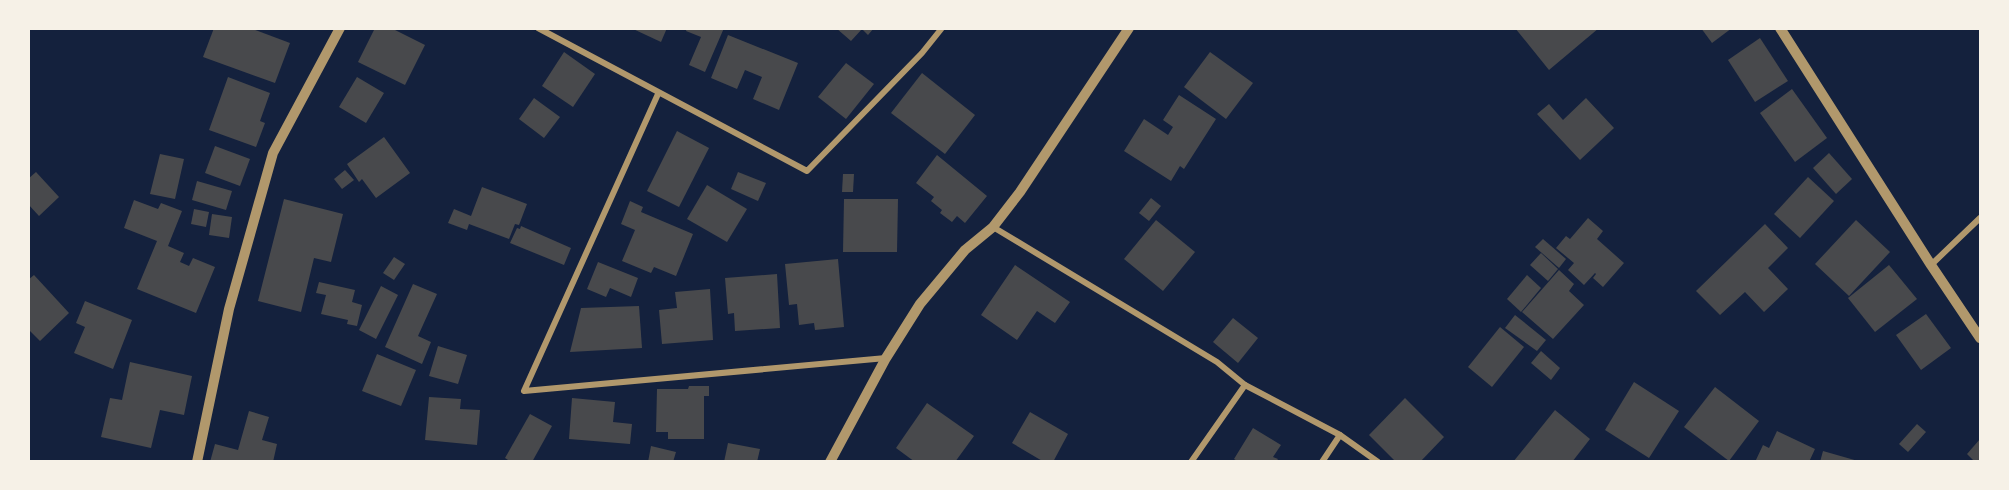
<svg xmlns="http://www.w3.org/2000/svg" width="2009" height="490" font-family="Overpass,sans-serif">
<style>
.building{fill:#48494c}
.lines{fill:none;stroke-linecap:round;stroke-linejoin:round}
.minor{stroke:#b1986c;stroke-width:6}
.tertiary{stroke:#b1986c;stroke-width:10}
</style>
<rect width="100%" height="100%" fill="#14213d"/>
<g class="building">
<path d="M214,28H250L290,43L275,83L203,57Z"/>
<path d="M375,28H391L425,45L405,85L358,62Z"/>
<path d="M631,28H667L661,42Z"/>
<path d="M687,28H724L705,72L689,65L701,37L686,31Z"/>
<path d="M836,28H874L868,35L862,29L851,41Z"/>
<path d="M1515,28H1599L1549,70Z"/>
<path d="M1701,28H1732L1712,43Z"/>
<path d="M728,35L798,63L779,110L753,99L762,77L745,70L737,89L711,78Z"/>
<path d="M1760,38L1788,81L1755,102L1728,60Z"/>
<path d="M564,52L595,74L573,107L542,86Z"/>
<path d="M1210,52L1253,83L1226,119L1184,87Z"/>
<path d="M846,63L874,84L846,119L818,97Z"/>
<path d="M922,73L975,115L945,154L891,113Z"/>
<path d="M228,77L270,93L260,121L265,123L256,147L209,130Z"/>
<path d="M357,77L384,93L366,123L339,107Z"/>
<path d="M1792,89L1827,138L1795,162L1760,113Z"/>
<path d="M1179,95L1216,119L1184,169L1180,166L1171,181L1124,151L1144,119L1168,135L1173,127L1163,120Z"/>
<path d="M534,98L560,117L544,138L519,119Z"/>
<path d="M1586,98L1614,128L1580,160L1537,114L1549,104L1563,120Z"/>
<path d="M677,131L709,148L679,207L647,191Z"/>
<path d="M384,137L410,173L376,198L362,179L359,182L347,164Z"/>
<path d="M215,146L250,159L240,186L205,173Z"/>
<path d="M1829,153L1852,179L1836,194L1813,168Z"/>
<path d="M160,154L184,159L175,199L150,194Z"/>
<path d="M937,155L987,196L965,223L957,216L952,222L940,213L942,210L931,201L934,197L916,183Z"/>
<path d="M345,170L354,180L342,189L334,179Z"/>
<path d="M36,172L59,197L39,216L28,204V179Z"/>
<path d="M738,172L766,183L758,201L731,189Z"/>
<path d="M843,174H854L853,192H842Z"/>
<path d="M1808,177L1834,201L1800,238L1774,214Z"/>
<path d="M197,181L232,191L226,210L192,200Z"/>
<path d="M707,185L747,209L727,242L687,219Z"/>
<path d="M482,187L527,204L519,225L515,224L509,239L469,224L467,230L448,223L454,209L471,216Z"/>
<path d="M1151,198L1161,206L1149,221L1139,213Z"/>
<path d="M284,199L343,214L331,262L314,258L301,312L258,301Z"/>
<path d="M844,199H898L897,252H843Z"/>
<path d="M134,200L158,209L161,203L182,211L168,246L184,253L180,262L189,266L193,258L215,267L196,313L137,289L157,241L124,228Z"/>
<path d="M630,201L643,207L641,212L693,234L676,276L654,267L651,273L622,261L635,230L621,224Z"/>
<path d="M194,209L209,212L206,227L191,224Z"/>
<path d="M212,214L232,217L229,238L209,235Z"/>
<path d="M1588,218L1603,231L1597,239L1624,263L1603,287L1593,278L1596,274L1595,273L1584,285L1568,270L1574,263L1556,248L1566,236L1570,239Z"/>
<path d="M1156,220L1195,252L1163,291L1124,259Z"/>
<path d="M1856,220L1890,252L1849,296L1815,264Z"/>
<path d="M1765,224L1788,248L1768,268L1788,289L1764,312L1745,292L1720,315L1696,291Z"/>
<path d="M521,226L571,248L564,265L510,243L517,228L520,229Z"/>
<path d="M1543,239L1566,259L1559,268L1535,247Z"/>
<path d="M1541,253L1558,269L1548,281L1530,265Z"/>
<path d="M394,257L405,264L394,280L383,273Z"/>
<path d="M838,259L844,327L815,330L814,323L799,325L797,304L789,305L785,264Z"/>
<path d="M598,262L638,278L631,297L610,288L606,297L587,289Z"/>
<path d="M1015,265L1070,302L1055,323L1037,311L1017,340L981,315Z"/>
<path d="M1889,265L1917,299L1875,332L1848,298Z"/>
<path d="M1559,270L1574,284L1569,291L1584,305L1553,339L1522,312Z"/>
<path d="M777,274L780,328L735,331L734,313L728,314L725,278Z"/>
<path d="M34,275L69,313L40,341L28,329V280Z"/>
<path d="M1527,275L1541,288L1521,312L1507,299Z"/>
<path d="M319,282L355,290L352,302L362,305L357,326L347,324L348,320L321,314L326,295L316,293Z"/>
<path d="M413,284L437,294L418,336L431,342L422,364L385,347Z"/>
<path d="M381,286L398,295L376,339L359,330Z"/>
<path d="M710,289L713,340L662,344L659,310L677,308L675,292Z"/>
<path d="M85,301L132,320L113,369L74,353L85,327L76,323Z"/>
<path d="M639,306L642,348L570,352L581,308Z"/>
<path d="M1926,314L1951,348L1921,370L1896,335Z"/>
<path d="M1515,315L1546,340L1537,351L1505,328Z"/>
<path d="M1233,318L1258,338L1238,363L1213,342Z"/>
<path d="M1500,327L1524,347L1492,387L1468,367Z"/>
<path d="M438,346L467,355L458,384L429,376Z"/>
<path d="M1541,351L1560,368L1551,380L1531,363Z"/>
<path d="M377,354L416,370L401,406L362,391Z"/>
<path d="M130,362L192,376L184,415L160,410L151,448L101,437L110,398L122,400Z"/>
<path d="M1634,382L1679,411L1649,458L1605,430Z"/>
<path d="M689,386H709V396H704V439H668V432H656L657,389H688Z"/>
<path d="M1715,387L1759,421L1729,461L1684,427Z"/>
<path d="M429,397L461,399L460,409L480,410L477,445L425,440Z"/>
<path d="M572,398L615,402L613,422L632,424L630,444L569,439Z"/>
<path d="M1405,398L1444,437L1420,462H1396L1369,435Z"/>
<path d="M927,403L974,436L955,462H915L896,448Z"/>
<path d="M1555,410L1590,439L1572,462H1513Z"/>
<path d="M249,411L269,417L262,440L277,444L273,462H210L215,444L238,450Z"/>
<path d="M1030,412L1068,434L1053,462H1044L1012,443Z"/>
<path d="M530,414L552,426L532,462H511L505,458Z"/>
<path d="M1917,424L1926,432L1908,452L1899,444Z"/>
<path d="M1253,428L1281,445L1273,457L1278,459L1276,462H1239L1234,459Z"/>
<path d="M1777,431L1815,449L1809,462H1755L1763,445L1769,448Z"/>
<path d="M1980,439V462H1975L1967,454Z"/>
<path d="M728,443L760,449L757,462H724Z"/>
<path d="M651,446L676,452L673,462H648Z"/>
<path d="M1823,451L1858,461V462H1820Z"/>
</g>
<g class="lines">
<g class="minor">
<path d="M538,28L807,171L922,53L942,28"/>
<path d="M658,94L524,391L886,358"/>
<path d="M993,227L1217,362L1245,385L1340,435L1378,462"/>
<path d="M1931,265L1980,218"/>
<path d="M1191,462L1245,385"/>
<path d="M1322,462L1340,435"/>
</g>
<g class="tertiary">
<path d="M1780,28L1931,265L1980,338"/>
<path d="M197,462L229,309L273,153L340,28"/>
<path d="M830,462L886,358L920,304L965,250L993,227L1020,192L1129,28"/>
</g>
</g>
<rect width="2009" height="490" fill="none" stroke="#f6f1e7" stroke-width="60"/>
</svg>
